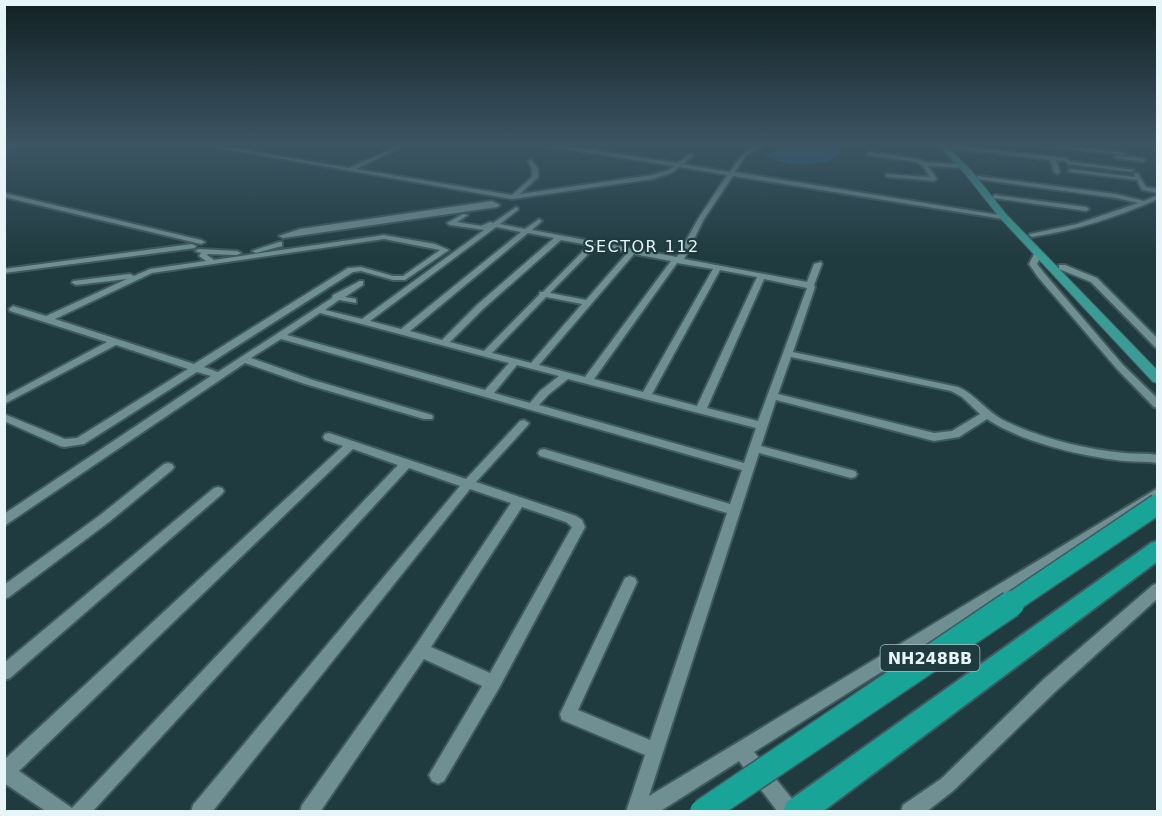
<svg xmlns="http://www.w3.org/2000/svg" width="1162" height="816" font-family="'DejaVu Sans',sans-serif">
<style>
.water{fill:#1c5e94}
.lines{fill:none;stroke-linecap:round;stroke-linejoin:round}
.stream{stroke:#1c5e94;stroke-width:1.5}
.minor-casing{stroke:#3f595c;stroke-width:4}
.major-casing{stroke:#3f595c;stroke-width:2}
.highway-casing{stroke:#3f595c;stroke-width:4}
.minor{fill:#708f93;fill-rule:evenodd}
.major{fill:#3b9c95;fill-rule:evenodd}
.highway{fill:#18a496;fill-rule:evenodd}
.highway-bridge-far1-casing{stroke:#3f595c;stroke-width:23;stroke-linecap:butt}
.highway-bridge-casing{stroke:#3f595c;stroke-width:29;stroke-linecap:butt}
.highway-bridge-far1{stroke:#18a496;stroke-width:20}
.highway-bridge{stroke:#18a496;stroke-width:26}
.labels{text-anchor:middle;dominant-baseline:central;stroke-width:4.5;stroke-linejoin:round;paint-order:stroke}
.far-neighbourhood-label{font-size:16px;letter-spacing:1.5px;fill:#e6f6f8;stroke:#1f3b3f}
.shield{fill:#1f3b3f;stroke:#aabec0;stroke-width:1.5}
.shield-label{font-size:16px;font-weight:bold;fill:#e6f6f8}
</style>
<rect width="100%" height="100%" fill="#1f3b3f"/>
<path class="water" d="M787,144H815L839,149L841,152C828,170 784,166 766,156L781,148L779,146Z"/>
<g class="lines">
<g class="stream">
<path d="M534,144L671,166"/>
<path d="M679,167L696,170"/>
</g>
<defs>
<g id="minor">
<path d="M14,144H21L4,149V146Z"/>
<path d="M197,144H207L349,168L403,144H408L356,169L512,195L532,177V169L528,161L531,159L538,169V177L520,194L652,175L669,170L674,166L546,146L544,144H553L677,163L691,153L693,156L683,164L730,172C739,158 749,144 767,144L746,155L735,172L1005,216L1006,217L1003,219L733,176L704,219L684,259L807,282L814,264L821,262L822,264L814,285L815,287L793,352L958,387C975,394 986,411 1003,420C1040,438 1084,449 1125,453C1136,454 1147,453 1158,455V463C1147,461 1136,462 1125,461C1084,457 1021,442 987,419L959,437L934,441L776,400L761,446L851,470L855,471L857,474L855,477L851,478L759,453L649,796L1158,488V498L754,752L797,805L799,812H778L739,761L659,812H626L645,755L562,720L560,714L625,578L630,576L635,578L637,582L578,710L650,740L727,513L540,456L538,453L540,450L544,449L730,504L742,470L281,339L251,358L313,380L432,415L433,417L432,419H424L305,384L245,363L4,526V514L211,376L197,372L84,444L64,447L60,446L4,421V414L65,439L77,438L188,369L116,345L4,404V397L107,342L10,311L9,309L13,306L46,316L127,279L76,285L72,283L73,281L130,274L134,276L150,269L206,261L199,256L201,253L195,251L199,249L237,251L241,253L237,255L208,254L207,255L214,260L384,235L435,244L449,250L405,280H393L361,271L353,272L204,367L218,372L332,298L333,295L360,281H363V285L345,297L356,299V303L339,300L325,310L362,319L484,230L450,225L447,223L463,214L468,215L457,222L481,226L490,222L493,223L516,207L518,208V210L500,224L525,229L539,219L542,221L532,230L677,257L698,219L727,175L679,167L673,172L653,179L512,199ZM496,227L521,232L401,329L370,321ZM528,233L554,238L477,305L442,340L410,331ZM384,239L440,250L403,276H393L361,267L348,268L194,364L55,319L152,273ZM561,240L589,245L543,292H540L539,295L484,351L450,342L483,309ZM596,246L628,252L586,300L550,293ZM634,254L671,261L585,377L539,365ZM677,263L713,269L643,392L594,379ZM720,270L757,277L697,406L652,394ZM764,279L807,288L758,421L707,408ZM546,297L582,304L531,363L492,353ZM320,313L509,363L485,390L287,335ZM791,357L951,391L962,397L980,414L952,431L934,433L778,394ZM517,365L559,376L540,391L530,403L494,393ZM568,379L756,428L744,463L539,405L548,395Z"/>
<path d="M901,144H907L909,146L904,147Z"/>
<path d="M1031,144H1046L1126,153L1123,155Z"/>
<path d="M949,145L1067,158L1069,161L1134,170L1131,172L1068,164L1066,161L1056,160L1060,172L1057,174L1054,172L1050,160L947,148Z"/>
<path d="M869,152L919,159L925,162L962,164L965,166L962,168L928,166L937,179L934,181L888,177L886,176V174L930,177L923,166L917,162L867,155Z"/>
<path d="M1116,155L1143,158L1146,160L1143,162L1114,158Z"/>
<path d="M1071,169L1135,177L1134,173H1138L1146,187L1158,189V193L1142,190L1137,180L1069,172L1068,171Z"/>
<path d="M978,176L1116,194L1144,201L1158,195V199C1118,217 1076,230 1032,237L1029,235L1030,234L1077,224L1138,203L1116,198L976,179L975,178Z"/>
<path d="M4,193L201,240L205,242L201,244L4,197Z"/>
<path d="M995,195L1086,207L1089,209L1086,211L993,198V196Z"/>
<path d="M492,201L500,205L497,207L283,238L279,236L300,229Z"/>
<path d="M279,242H282V246L256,253L252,251Z"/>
<path d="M192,244L196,246L195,248L4,273V269Z"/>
<path d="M1035,252L1042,254L1037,264L1044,273L1123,365L1158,399V408L1154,407L1117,369L1038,277L1029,264Z"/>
<path d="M1059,265H1065L1097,278L1158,339V348L1155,347L1091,282L1059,269Z"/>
<path d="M524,420L529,423L528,425L476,482L576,516L582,520L585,527L499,688L444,781L438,784L432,781L429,775L482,686L424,659L320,812H300L302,805L416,645L511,503L470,489L212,812H191L193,805L460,486L409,468L92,812H47L4,783V760L343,446L325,440L323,437L325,434L329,433L466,479L520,421ZM353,449L398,465L72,808L19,771ZM522,507L566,522L572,527L490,673L431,647Z"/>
<path d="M168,463L172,464L174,467L172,470L109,522L9,597L4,599V585L99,516L164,464Z"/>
<path d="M218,487L222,488L224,491L222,494L10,678L4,680V663L214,488Z"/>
<path d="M1158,583V598L1056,691L953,791L926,812H901L903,805L941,779L1044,679L1153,585Z"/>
</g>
<path id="major" d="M938,144H944L971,170L1006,214L1158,371V383L1153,382L1000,218L965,174Z"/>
<path id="highway" d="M1158,541V561L822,812H783L787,802L1151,543Z"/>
</defs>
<use href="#minor" class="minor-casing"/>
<use href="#major" class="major-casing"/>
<use href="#highway" class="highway-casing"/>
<use href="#minor" class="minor"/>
<use href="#major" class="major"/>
<use href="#highway" class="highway"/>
<defs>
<path id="highway-bridge-far1" d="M1008,605L1158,504"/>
<path id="highway-bridge" d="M703,812L1011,604"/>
</defs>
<use href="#highway-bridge-far1" class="highway-bridge-far1-casing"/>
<use href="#highway-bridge" class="highway-bridge-casing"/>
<use href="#highway-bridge-far1" class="highway-bridge-far1"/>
<use href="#highway-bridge" class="highway-bridge"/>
</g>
<linearGradient id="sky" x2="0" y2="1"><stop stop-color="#112023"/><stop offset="0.56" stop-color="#3c5563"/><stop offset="1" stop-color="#3c5563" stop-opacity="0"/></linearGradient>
<rect width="1162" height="258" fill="url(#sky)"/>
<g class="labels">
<g class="far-neighbourhood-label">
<text x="642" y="246">SECTOR 112</text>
</g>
<rect class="shield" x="880.5" y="645" width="99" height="26" rx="4.5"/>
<g class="shield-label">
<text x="930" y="658">NH248BB</text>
</g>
</g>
<rect width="1162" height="816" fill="none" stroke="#e6f6f8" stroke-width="12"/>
</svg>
